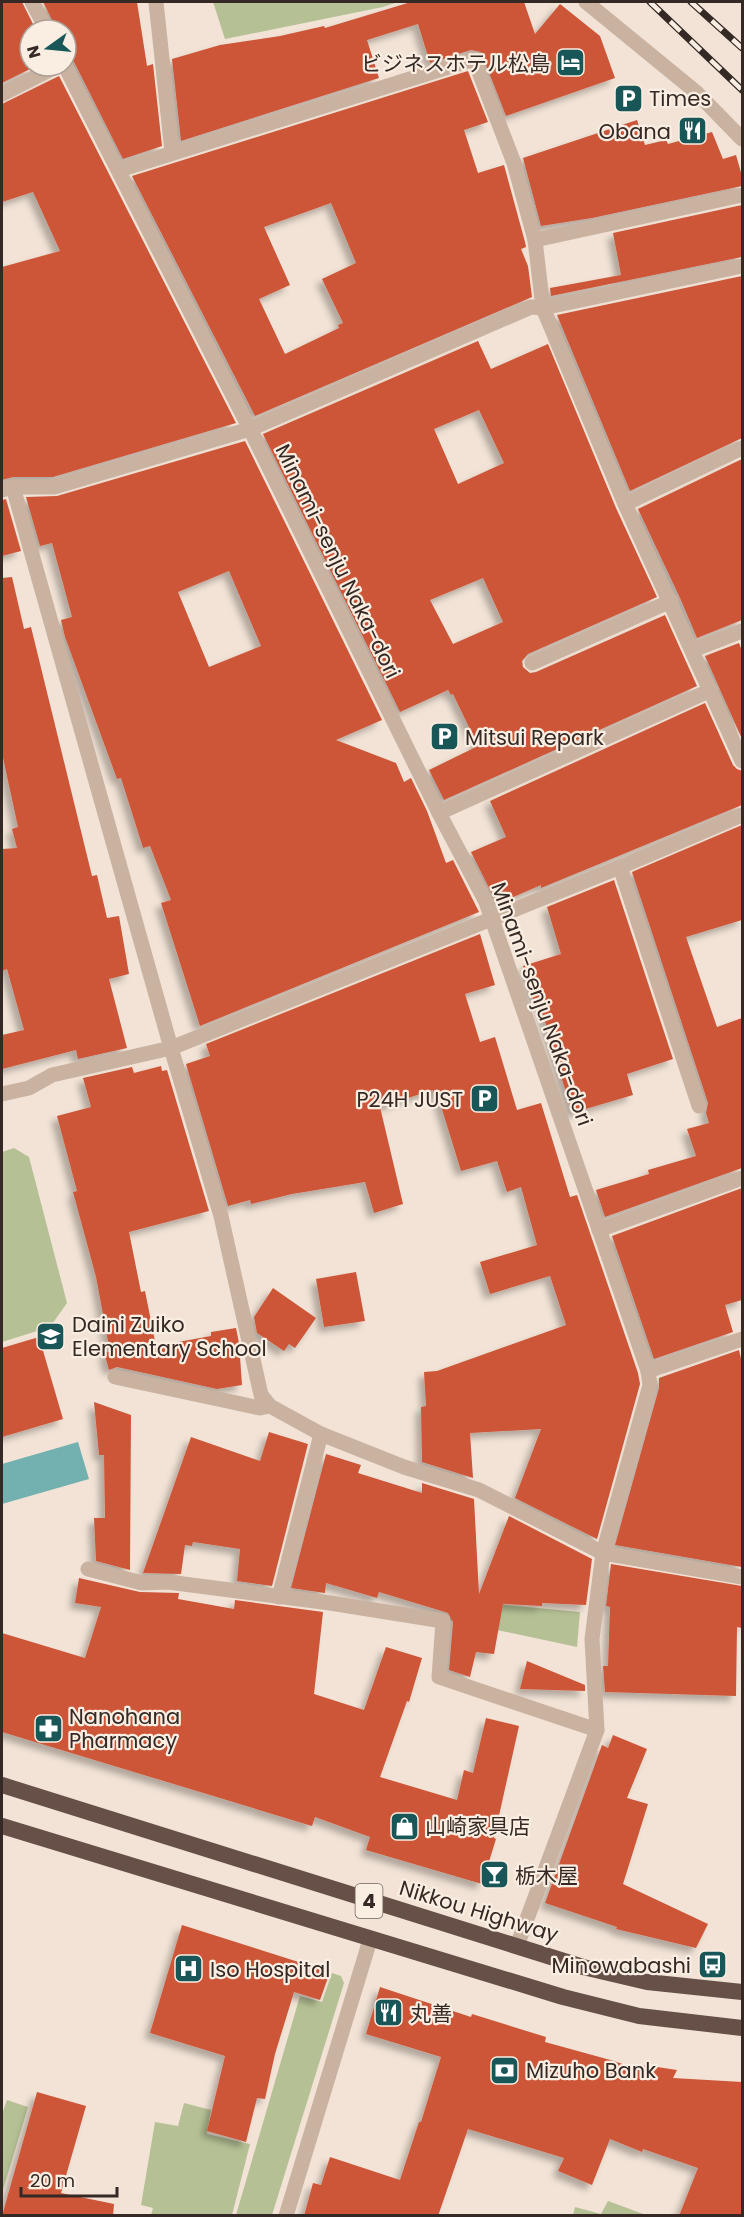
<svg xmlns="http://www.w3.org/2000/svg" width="744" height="2217" font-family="Poppins,'Noto Sans JP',sans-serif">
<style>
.green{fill:#b5c195}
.water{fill:#73b0b0}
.building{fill:#cd5639;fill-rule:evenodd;filter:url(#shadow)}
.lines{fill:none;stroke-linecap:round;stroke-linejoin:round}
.service{stroke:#cab2a1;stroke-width:15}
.minor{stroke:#cab2a1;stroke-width:15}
.trunk{stroke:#665048;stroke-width:16}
.rail-casing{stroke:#342924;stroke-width:7}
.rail{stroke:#faeee2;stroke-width:4.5;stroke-dasharray:14;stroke-linecap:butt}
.labels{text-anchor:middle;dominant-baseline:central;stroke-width:4.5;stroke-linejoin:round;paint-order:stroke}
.shield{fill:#faeee2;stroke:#6f645d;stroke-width:1.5}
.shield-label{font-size:20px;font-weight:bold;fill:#342924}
.poi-label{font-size:21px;fill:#342924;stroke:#faeee2;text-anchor:start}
.street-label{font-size:21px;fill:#342924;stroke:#faeee2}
</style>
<defs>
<filter id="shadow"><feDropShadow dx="-5.5" dy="5.5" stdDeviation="3" flood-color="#0004"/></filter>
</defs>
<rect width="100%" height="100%" fill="#f2e3d6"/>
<g class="green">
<path d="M213,2H398L383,7L225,39Z"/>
<path d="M14,1148L29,1157L67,1303L50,1327L2,1342V1152Z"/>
<path d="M443,1599L580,1612L577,1647L450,1620L451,1613Z"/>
<path d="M332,1973L341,1976L344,1983L272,2215H236L300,1996L322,2002Z"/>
<path d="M7,2100L28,2107L2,2193V2114Z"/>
<path d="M184,2103L211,2110L207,2134L250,2144L232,2215H151L153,2208L141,2205L155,2122L178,2126Z"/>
<path d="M608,2201L646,2215H573L575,2207L601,2214Z"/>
</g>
<path class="water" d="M78,1442L89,1479L2,1504V1464Z"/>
<g class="building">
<path d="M2,2H22L36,30H30V66H36L2,83Z"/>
<path d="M43,2H137L147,66L153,64L162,146L123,159L74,62L66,56V30H57Z"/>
<path d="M411,2H524L535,34L560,4L600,36L615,78L506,116L481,52L471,50L430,63L418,24L367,40L379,78L181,141L172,59L220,45L280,36L324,26L325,28Z"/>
<path d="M468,71L488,122L464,130L478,173L504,165L525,242L526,247L521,249L528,266L532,297L255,416L132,176ZM331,203L356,263L322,279L343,323L338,325L339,328L285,354L259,299L290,285L264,227Z"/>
<path d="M59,76L236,423L53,477H13L2,480V267L60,251L33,192L2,202V104Z"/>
<path d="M637,120L645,145L666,140L668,144L712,132L723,159L736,155L742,176V186L592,218L541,226L523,158Z"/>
<path d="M742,205V257L551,296L550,288L621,275L613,233Z"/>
<path d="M742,276V438L630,491L557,315Z"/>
<path d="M478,341L491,369L548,344L616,508L657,597L528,654L522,661L523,667L530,673L536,672L665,615L697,686L444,800L429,770L478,746L453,694L451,695L448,690L400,712L263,434ZM479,410L504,463L458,484L434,429ZM483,578L503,622L453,644L430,600Z"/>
<path d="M245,441L382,720L336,740L396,763L404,782L411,778L427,811L446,863L453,860L479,912L200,1026L161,903L171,900L150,846L143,848L121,778L117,779L65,637L61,620L72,617L52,543L40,546L26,497L57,496ZM229,571L261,646L209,667L178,592Z"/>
<path d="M742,459V620L697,638L680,598L638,509Z"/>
<path d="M6,499L21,551L2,556V500Z"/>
<path d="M12,577L24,629L31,627L92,876L97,875L107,918L119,916L129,974L109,979L127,1048L78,1059L76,1050L2,1069V1035L24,1030L7,969L2,971V849L17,848L12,829L18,827L2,753V578Z"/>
<path d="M739,643L742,651V739L705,656Z"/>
<path d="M705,703L733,765L737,769L742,771V805L541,888V885L497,904L471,852L506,837L490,801Z"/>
<path d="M742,825V920L686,937L717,1027L742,1018V1168L605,1217L596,1190L649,1174L648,1170L696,1156L687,1129L709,1123L706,1113L708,1103L632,872Z"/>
<path d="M614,880L673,1059L627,1074L633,1095L572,1113L538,998L533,999L523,966L561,954L547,907Z"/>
<path d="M480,934L495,985L465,994L480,1042L495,1037L517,1110L541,1103L570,1197L577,1195L638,1373L640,1384L597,1539L515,1498L541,1429L470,1433L473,1478L422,1462L421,1407L426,1406L424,1372L437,1371L566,1325L550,1276L490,1294L480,1262L537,1245L521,1187L507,1192L497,1161L461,1171L437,1093L434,1094L433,1090L380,1107L403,1204L374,1213L365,1182L292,1194L251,1204L250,1200L228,1206L186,1064L210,1056L206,1044Z"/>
<path d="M161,1066L162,1071L167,1070L209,1211L129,1232L141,1292L145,1291L156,1346L211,1336V1332L236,1328L239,1343L242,1385L217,1389L117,1367L109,1370L104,1352H110L96,1277L73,1192L77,1191L57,1116L91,1107L83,1078L132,1067L134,1073Z"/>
<path d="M742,1188V1300L725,1305L733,1332L654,1359L612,1236Z"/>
<path d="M356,1272L365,1321L324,1327L316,1279Z"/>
<path d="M273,1288L316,1318L295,1348L289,1344L284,1351L257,1333L254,1317Z"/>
<path d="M39,1337L63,1419L2,1437V1348Z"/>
<path d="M739,1350L742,1363V1567L615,1545L659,1388V1378Z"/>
<path d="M94,1402L131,1415L130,1570L96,1561L94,1518H105L104,1455H99Z"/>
<path d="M269,1432L308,1444L272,1586L237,1581L240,1549L193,1542L192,1546L185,1545L181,1574L143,1573L191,1437L260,1461Z"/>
<path d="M326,1454L361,1465L358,1473L422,1493V1483L474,1499L479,1594L509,1516L592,1559L586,1605L542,1603V1606L503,1604L494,1654L476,1652L470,1677L449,1670L453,1622L448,1613L379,1592L377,1598L326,1583L325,1593L291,1588Z"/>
<path d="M611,1564L742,1586V1628L737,1627L736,1696L605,1692L603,1666H608L610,1607L606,1606Z"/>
<path d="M79,1578L140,1592L179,1593L178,1599L234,1609L235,1600L323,1612L314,1694L364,1710L386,1647L422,1658L409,1702L407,1701L380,1777L457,1800L464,1770L473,1773L486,1718L519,1726L494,1838L496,1839L482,1884L366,1850L370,1837L315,1817L312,1826L2,1732V1633L85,1658L101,1607L75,1603Z"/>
<path d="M527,1661L585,1685V1691L520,1689Z"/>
<path d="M613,1735L647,1749L627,1798L648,1804L623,1884L708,1924L696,1948L616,1929L617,1927L545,1903L602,1745L608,1748Z"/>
<path d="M182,1925L330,1972L320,2000L294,1992L275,2054L265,2099L257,2098L246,2142L207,2131L225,2056L150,2033Z"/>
<path d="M380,1987L471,2017L472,2014L546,2037L545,2042L614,2061L642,2071L644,2065L677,2070L673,2078L742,2082V2216H679L698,2168L643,2149L642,2152L610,2139L592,2185L558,2171L564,2158L468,2129L438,2216H304L313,2183L321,2185L330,2157L400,2180L419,2122H421L441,2057L366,2034Z"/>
<path d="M37,2092L86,2106L61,2193L114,2204L113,2216H2Z"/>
</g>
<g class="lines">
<g class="service">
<path d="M2,94L57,66"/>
<path d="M119,170L474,59L514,163L535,240L543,308"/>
<path d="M535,240L742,195"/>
<path d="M625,504L742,448"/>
<path d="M693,650L742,631"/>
<path d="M439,813L711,690"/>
<path d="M620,867L699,1106"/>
<path d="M599,1230L742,1178"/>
<path d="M115,1377L260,1408L270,1406"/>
<path d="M88,1569L142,1583L168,1582L330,1603L443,1621L439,1677L597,1730"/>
<path d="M279,1597L321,1434"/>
</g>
<g class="minor">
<path d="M32,2L47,30"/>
<path d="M156,2L172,152"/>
<path d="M586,2L696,92L742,139"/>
<path d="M65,66L250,429L439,813L486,902L648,1371L650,1385L603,1553L592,1639L597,1730L517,1946"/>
<path d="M543,308L625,504L742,761"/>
<path d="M13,487L171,1048L221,1216L261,1395L270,1406L321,1434L404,1467L479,1490L603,1553L742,1577"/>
<path d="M2,490L13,487H54L250,429L531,307L543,308L742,266"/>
<path d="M532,663L671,601"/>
<path d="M2,1094L29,1088L52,1075L171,1048L620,867L742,815"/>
<path d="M648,1371L742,1339"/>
<path d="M286,2216L370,1940"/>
</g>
<g class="trunk">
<path d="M2,1785L583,1967L647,1982L742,1992"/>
<path d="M2,1826L563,1997L639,2016L742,2028"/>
</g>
<defs>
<g id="rail">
<path d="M650,2L742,90"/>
<path d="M691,2L742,48"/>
</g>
</defs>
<use href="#rail" class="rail-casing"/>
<use href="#rail" class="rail"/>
</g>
<defs>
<symbol id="hotel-square" viewBox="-11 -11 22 22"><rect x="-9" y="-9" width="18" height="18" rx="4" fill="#185657" stroke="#faeee2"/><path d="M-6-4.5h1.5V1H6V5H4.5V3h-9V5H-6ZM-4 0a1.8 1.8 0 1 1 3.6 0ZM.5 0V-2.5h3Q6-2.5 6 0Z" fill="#fff"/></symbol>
<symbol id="parking-square" viewBox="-11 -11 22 22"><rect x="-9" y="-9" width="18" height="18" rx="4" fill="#185657" stroke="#faeee2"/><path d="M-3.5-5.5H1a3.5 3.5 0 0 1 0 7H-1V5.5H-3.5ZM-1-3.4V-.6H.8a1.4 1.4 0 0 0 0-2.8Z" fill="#fff"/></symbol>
<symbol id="restaurant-square" viewBox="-11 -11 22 22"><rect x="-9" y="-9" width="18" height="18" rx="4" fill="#185657" stroke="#faeee2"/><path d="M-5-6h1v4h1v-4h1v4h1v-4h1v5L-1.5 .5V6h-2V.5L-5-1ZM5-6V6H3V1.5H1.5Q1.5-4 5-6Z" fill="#fff"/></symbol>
<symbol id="school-square" viewBox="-11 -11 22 22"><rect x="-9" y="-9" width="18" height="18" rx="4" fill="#185657" stroke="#faeee2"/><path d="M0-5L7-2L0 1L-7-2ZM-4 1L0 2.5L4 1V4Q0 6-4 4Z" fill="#fff"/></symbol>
<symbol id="pharmacy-square" viewBox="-11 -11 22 22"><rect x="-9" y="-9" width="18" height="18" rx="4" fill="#185657" stroke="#faeee2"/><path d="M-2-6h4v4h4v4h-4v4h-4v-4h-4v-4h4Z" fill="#fff"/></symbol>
<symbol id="shop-square" viewBox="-11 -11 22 22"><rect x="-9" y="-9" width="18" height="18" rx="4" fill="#185657" stroke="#faeee2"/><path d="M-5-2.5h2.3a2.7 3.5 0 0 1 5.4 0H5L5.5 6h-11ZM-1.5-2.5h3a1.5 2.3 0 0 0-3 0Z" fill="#fff"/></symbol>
<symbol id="bar-square" viewBox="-11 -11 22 22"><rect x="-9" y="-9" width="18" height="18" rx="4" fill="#185657" stroke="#faeee2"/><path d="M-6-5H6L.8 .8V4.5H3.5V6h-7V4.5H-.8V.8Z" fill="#fff"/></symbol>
<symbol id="bus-square" viewBox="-11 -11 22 22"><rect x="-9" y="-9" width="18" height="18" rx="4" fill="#185657" stroke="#faeee2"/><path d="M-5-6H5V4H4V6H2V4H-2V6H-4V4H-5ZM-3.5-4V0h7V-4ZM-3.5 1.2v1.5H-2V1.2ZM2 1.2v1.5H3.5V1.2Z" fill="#fff"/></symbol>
<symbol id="hospital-square" viewBox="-11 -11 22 22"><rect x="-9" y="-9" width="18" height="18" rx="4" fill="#185657" stroke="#faeee2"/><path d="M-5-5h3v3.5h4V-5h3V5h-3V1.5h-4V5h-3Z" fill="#fff"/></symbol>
<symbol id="bank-square" viewBox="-11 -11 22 22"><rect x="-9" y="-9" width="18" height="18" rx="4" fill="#185657" stroke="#faeee2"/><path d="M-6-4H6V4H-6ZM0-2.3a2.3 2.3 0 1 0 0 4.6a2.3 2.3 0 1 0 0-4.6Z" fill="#fff"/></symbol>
</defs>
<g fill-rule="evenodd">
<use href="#hotel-square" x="554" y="46" width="33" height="33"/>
<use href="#parking-square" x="612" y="82" width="33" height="33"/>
<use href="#restaurant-square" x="676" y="114" width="33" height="33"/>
<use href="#parking-square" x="428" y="720" width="33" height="33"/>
<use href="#parking-square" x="468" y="1082" width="33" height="33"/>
<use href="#school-square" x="34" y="1320" width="33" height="33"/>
<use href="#pharmacy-square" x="32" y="1712" width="33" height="33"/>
<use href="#shop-square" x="388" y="1810" width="33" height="33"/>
<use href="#bar-square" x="478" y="1858" width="33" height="33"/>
<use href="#bus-square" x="696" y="1948" width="33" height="33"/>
<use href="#hospital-square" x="172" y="1952" width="33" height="33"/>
<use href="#restaurant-square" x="372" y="1996" width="33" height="33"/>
<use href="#bank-square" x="488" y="2054" width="33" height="33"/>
</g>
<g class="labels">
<rect class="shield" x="355.5" y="1884" width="27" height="34" rx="4.5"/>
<g class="shield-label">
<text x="369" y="1901">4</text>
</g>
<g class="poi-label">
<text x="550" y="63" text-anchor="end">ビジネスホテル松島</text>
<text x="649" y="98">Times</text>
<text x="671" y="131" text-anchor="end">Obana</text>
<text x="465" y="737">Mitsui Repark</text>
<text x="463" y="1099" text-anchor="end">P24H JUST</text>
<text x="72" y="1324">Daini Zuiko<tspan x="72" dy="24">Elementary School</tspan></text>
<text x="69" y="1716">Nanohana<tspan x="69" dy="24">Pharmacy</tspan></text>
<text x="425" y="1826">山崎家具店</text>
<text x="515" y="1875">栃木屋</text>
<text x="691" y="1965" text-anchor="end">Minowabashi</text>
<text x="210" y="1969">Iso Hospital</text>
<text x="410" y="2013">丸善</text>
<text x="526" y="2070">Mizuho Bank</text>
</g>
<g class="street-label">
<text transform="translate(338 561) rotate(64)">Minami-senju Naka-dori</text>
<text transform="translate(542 1004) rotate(70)">Minami-senju Naka-dori</text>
<text transform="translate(479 1911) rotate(17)">Nikkou Highway</text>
</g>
</g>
<rect width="744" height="2217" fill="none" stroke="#342924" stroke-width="6"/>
<g transform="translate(48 48) rotate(255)"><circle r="28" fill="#faeee2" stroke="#ab9f96" stroke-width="1.5"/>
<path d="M0-4.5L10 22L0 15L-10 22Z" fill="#185657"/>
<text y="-9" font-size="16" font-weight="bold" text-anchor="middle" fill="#342924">N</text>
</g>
<path d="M21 2187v9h96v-9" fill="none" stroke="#342924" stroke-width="3"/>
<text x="30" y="2187" font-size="18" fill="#342924" stroke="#faeee2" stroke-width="4.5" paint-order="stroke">20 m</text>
</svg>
